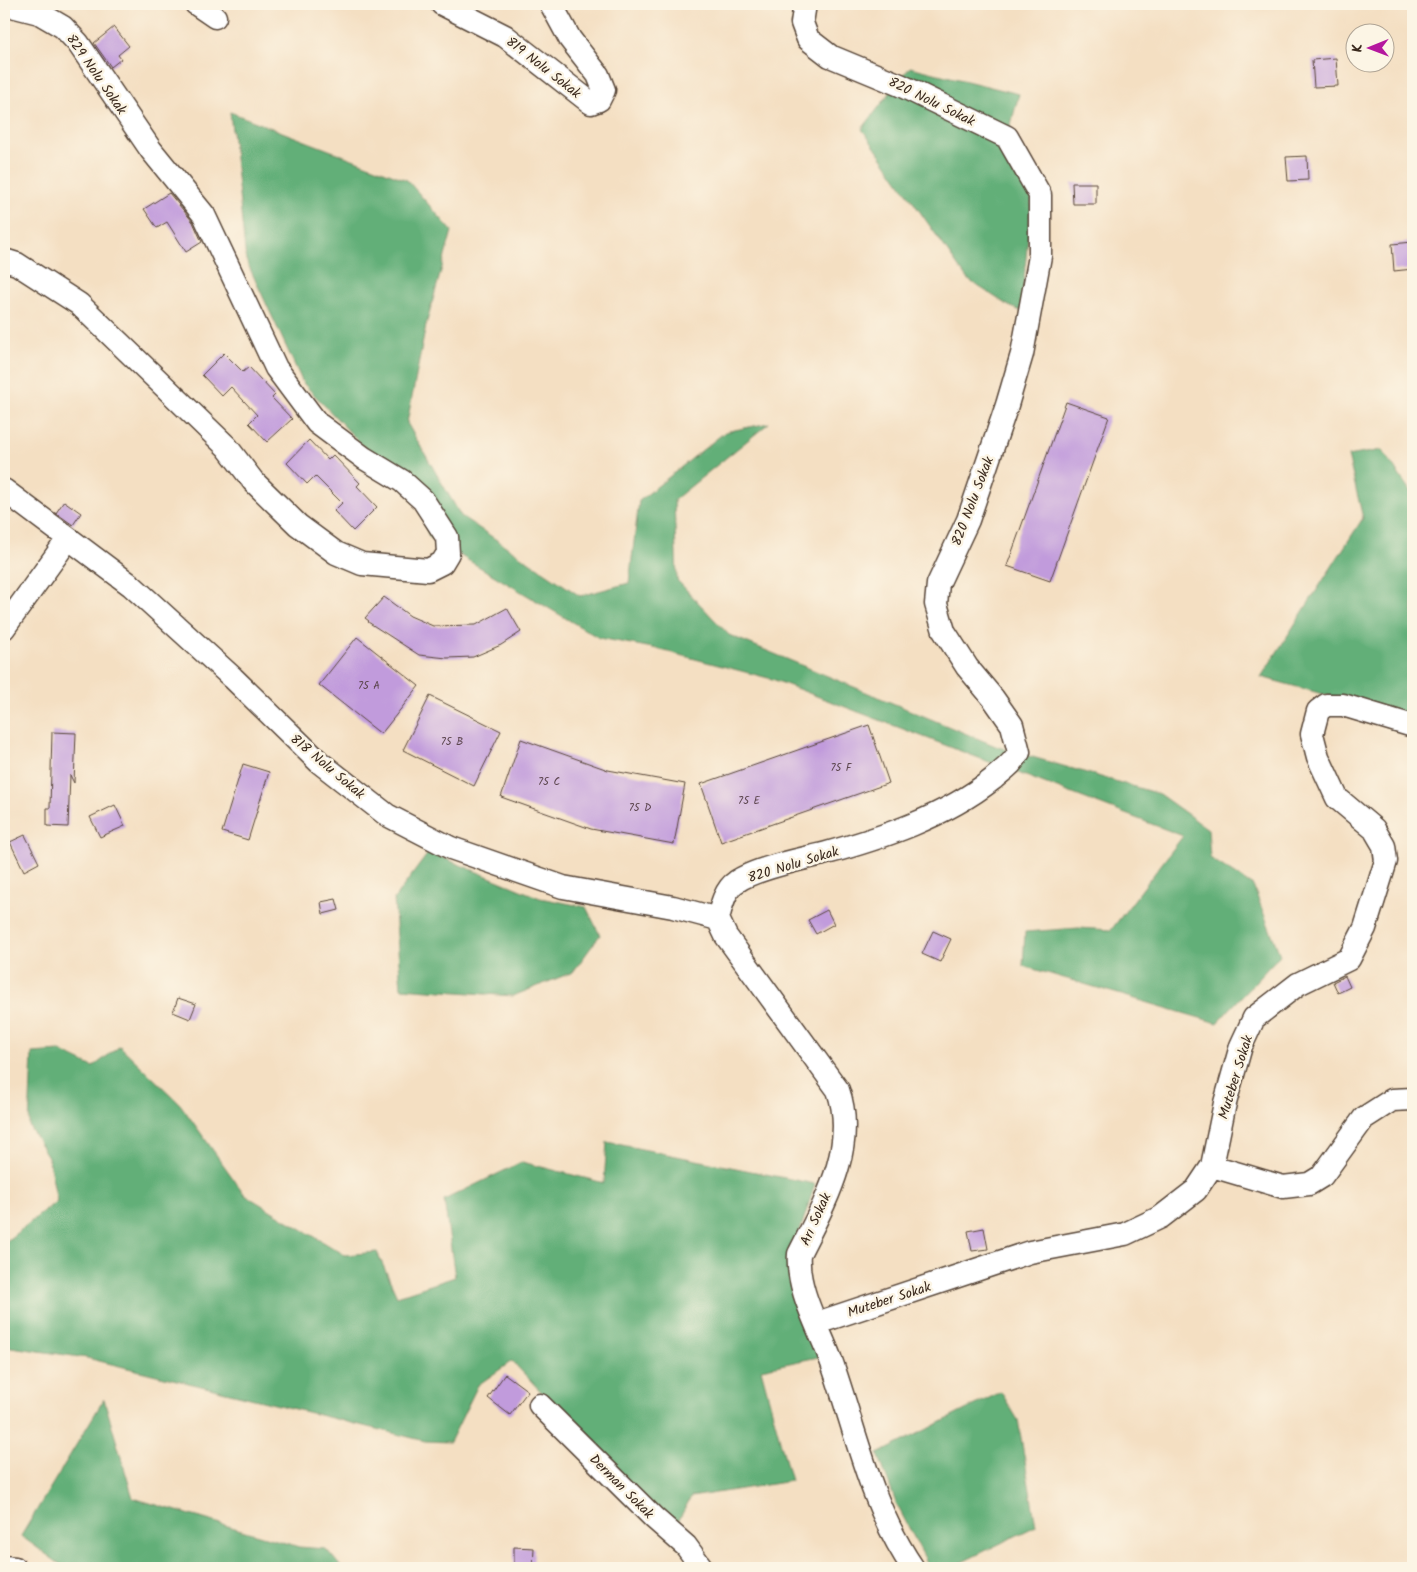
<svg xmlns="http://www.w3.org/2000/svg" width="1417" height="1572" viewBox="0 0 1417 1572" font-family="Kalam,sans-serif">
  <style>
    .forest { fill: #62af78; stroke: #4e6c4b }
    .building { fill: #c19bdc }
    .lines { fill: none; stroke-linecap: round; stroke-linejoin: round }
    .minor-casing { stroke: #574537; stroke-width: 25 }
    .minor { stroke: #fff; stroke-width: 22 }
    .labels { text-anchor: middle; stroke-width: 5; stroke-linejoin: round; paint-order: stroke }
    .number-label { font-size: 11px; fill: #5c464e }
    .street-label { font-size: 14px; fill: #3b2a1e; stroke: #fcf5e5 }
  </style>
  <rect width="100%" height="100%" fill="#fcf5e5"/>
  <filter id="ink" filterUnits="userSpaceOnUse"><feTurbulence type="fractalNoise" baseFrequency=".02" numOctaves="2"/><feDisplacementMap in="SourceGraphic" scale="10" xChannelSelector="R" yChannelSelector="G"/><feConvolveMatrix kernelMatrix="1 2 1 2 8 2 1 2 1" color-interpolation-filters="sRGB"/></filter>
  <filter id="wash" filterUnits="userSpaceOnUse"><feTurbulence type="fractalNoise" baseFrequency=".0096" numOctaves="4" result="noise"/><feDisplacementMap in="SourceGraphic" scale="20" xChannelSelector="R" yChannelSelector="G"/><feGaussianBlur stdDeviation="1.12" result="paint"/><feColorMatrix in="noise" values="0 0 0 0 0 0 0 0 0 0 0 0 0 0 0 0 0 1.4 0 .05"/><feComposite in="paint" operator="in"/></filter>
  <g filter="url(#wash)">
    <rect width="100%" height="100%" fill="#f4dfc2"/>
    <path class="forest" d="M910 67 1019 94 1005 147 1032 195 1021 311 1009 306 967 279 862 129Z
      M230 112 407 180 452 231 426 325 407 423 461 516 580 596 629 583 639 501 725 432 769 423 674 500 677 580 729 635 998 747 1159 794 1208 829 1210 858 1253 886 1280 955 1217 1023 1023 966 1025 932 1079 928 1111 930 1183 836 772 679 653 648 599 638 429 537 417 503 303 383 246 260Z
      M1382 450 1413 495V719L1261 677 1363 518 1348 456Z
      M429 852 540 898 586 907 600 935 573 972 513 996 401 988 394 899Z
      M120 1046 180 1104 245 1195 345 1255 377 1252 397 1296 455 1277 444 1200 522 1162 604 1183 607 1142 815 1184 792 1256 823 1356 761 1369 791 1481 691 1497 675 1527 620 1475 512 1361 478 1385 450 1442 425 1441 87 1358 4 1346V1243L57 1201 48 1157 29 1126 32 1053 60 1051 93 1067Z
      M1001 1392 1018 1420 1036 1526 950 1568H930L896 1503 878 1454Z
      M104 1399 133 1498 299 1547 326 1549 342 1568H71L61 1565 21 1536Z"/>
    <g id="blocks">
      <path class="building" d="M114 27 129 46 118 55 121 59 111 67 94 43Z
        M1336 58 1338 86 1314 87 1312 60Z
        M1307 156 1308 180 1288 181 1286 157Z
        M1072 183H1096V204H1073Z
        M169 193 193 222 202 242 186 252 167 222 157 228 144 209Z
        M1413 242V269L1394 271 1392 244Z
        M224 353 243 372 249 367 275 395 272 398 292 419 267 442 249 423 257 415 231 387 222 396 202 375Z
        M1066 402 1109 417 1050 581 1007 566Z
        M309 440 328 460 333 455 360 483 357 486 377 507 353 531 334 511 342 503 315 476 307 484 287 463Z
        M64 501 81 513 73 525 56 513Z
        M384 597 410 616 433 626 476 625 507 608 521 632 501 645 473 657 447 658 419 655 368 622 369 621 365 618Z
        M357 637 419 686 381 734 319 685Z
        M430 696 501 731 474 786 403 750Z
        M869 725 889 783 721 842 701 784Z
        M52 732 76 733 74 783 70 775 68 827 47 826V808H50Z
        M521 739 608 770 685 784 674 844 591 829 501 797Z
        M243 764 269 772 248 840 222 832Z
        M115 805 125 826 100 837 90 817Z
        M25 835 39 863 24 871 10 842Z
        M336 899 339 910 323 914 321 902Z
        M827 910 834 924 816 934 808 920Z
        M933 931 951 939 940 962 922 954Z
        M1345 976 1350 987 1338 993 1333 982Z
        M178 998 196 1004 190 1019 173 1012Z
        M984 1228 988 1249 972 1251 968 1231Z
        M505 1374 528 1391 510 1415 488 1398Z
        M514 1547 534 1548 533 1568H514Z"/>
    </g>
  </g>
  <g filter="url(#ink)">
    <use href="#blocks" fill-opacity="0" stroke="#574537" stroke-width="1"/>
    <g class="lines">
      <g class="minor-casing">
        <path id="minor" d="M4 4 39 13 63 27 78 43 151 150 204 215 276 368 317 423 364 458 402 481 423 500 447 537 448 553 442 563 428 570 362 564 336 553 298 525 253 481 227 447 79 304 17 264 4 260
          M196 4 215 17
          M442 4 505 36 591 103 599 100 604 90 598 75 570 39 551 4
          M4 490 132 586 233 678 319 762 387 815 451 848 563 887 673 907 718 919
          M4 628 68 539
          M718 919C721 906 725 889 736 882 754 869 801 859 823 854 882 838 945 817 993 779 1003 770 1013 764 1019 752L1012 725 993 698 967 667 944 631 936 604 938 584 968 520 1007 405 1022 354 1040 256V195L1007 137 900 85 830 56 808 39 802 23 805 4
          M718 919 726 936 838 1090C858 1147 824 1204 799 1254 796 1290 820 1329 832 1363 856 1432 871 1507 913 1568
          M1212 1166 1283 1187 1309 1184 1322 1176 1364 1118 1392 1100 1413 1099
          M817 1323 1030 1252 1125 1234 1161 1217 1196 1190 1212 1166 1225 1103 1241 1046 1254 1018 1298 984 1349 959 1365 928 1386 861 1384 846 1374 829 1337 798 1318 757 1312 734 1318 711 1326 705H1343L1413 726
          M540 1405 654 1518 686 1546 702 1568
          M4 1567 15 1568"/>
      </g>
      <use href="#minor" class="minor"/>
    </g>
  </g>
  <g class="labels">
    <g class="number-label">
      <text x="369" y="689">75 A</text>
      <text x="452" y="745">75 B</text>
      <text x="841" y="771">75 F</text>
      <text x="549" y="785">75 C</text>
      <text x="749" y="804">75 E</text>
      <text x="640" y="811">75 D</text>
    </g>
    <g class="street-label">
      <text transform="translate(544 67) rotate(38)" y="5">819 Nolu Sokak</text>
      <text transform="translate(97 74) rotate(55)" y="5">829 Nolu Sokak</text>
      <text transform="translate(932 101) rotate(26)" y="5">820 Nolu Sokak</text>
      <text transform="translate(972 501) rotate(-69)" y="5">820 Nolu Sokak</text>
      <text transform="translate(328 766) rotate(40)" y="5">818 Nolu Sokak</text>
      <text transform="translate(793 864) rotate(-17)" y="5">820 Nolu Sokak</text>
      <text transform="translate(1235 1077) rotate(-73)" y="5">Muteber Sokak</text>
      <text transform="translate(815 1219) rotate(-66)" y="5">Arı Sokak</text>
      <text transform="translate(889 1299) rotate(-18)" y="5">Muteber Sokak</text>
      <text transform="translate(622 1486) rotate(45)" y="5">Derman Sokak</text>
    </g>
  </g>
  <rect width="1417" height="1572" fill="none" stroke="#fcf5e5" stroke-width="20"/>
  <g transform="translate(1370 48) rotate(269)"><circle r="24" fill="#fcf5e5" stroke="#afa495"/>
  <path d="M0-4L9 19L0 12L-9 19Z" fill="#b5179e"/>
  <text y="-8" font-size="14" font-weight="bold" text-anchor="middle" fill="#3b2a1e">K</text>
  </g>
</svg>
